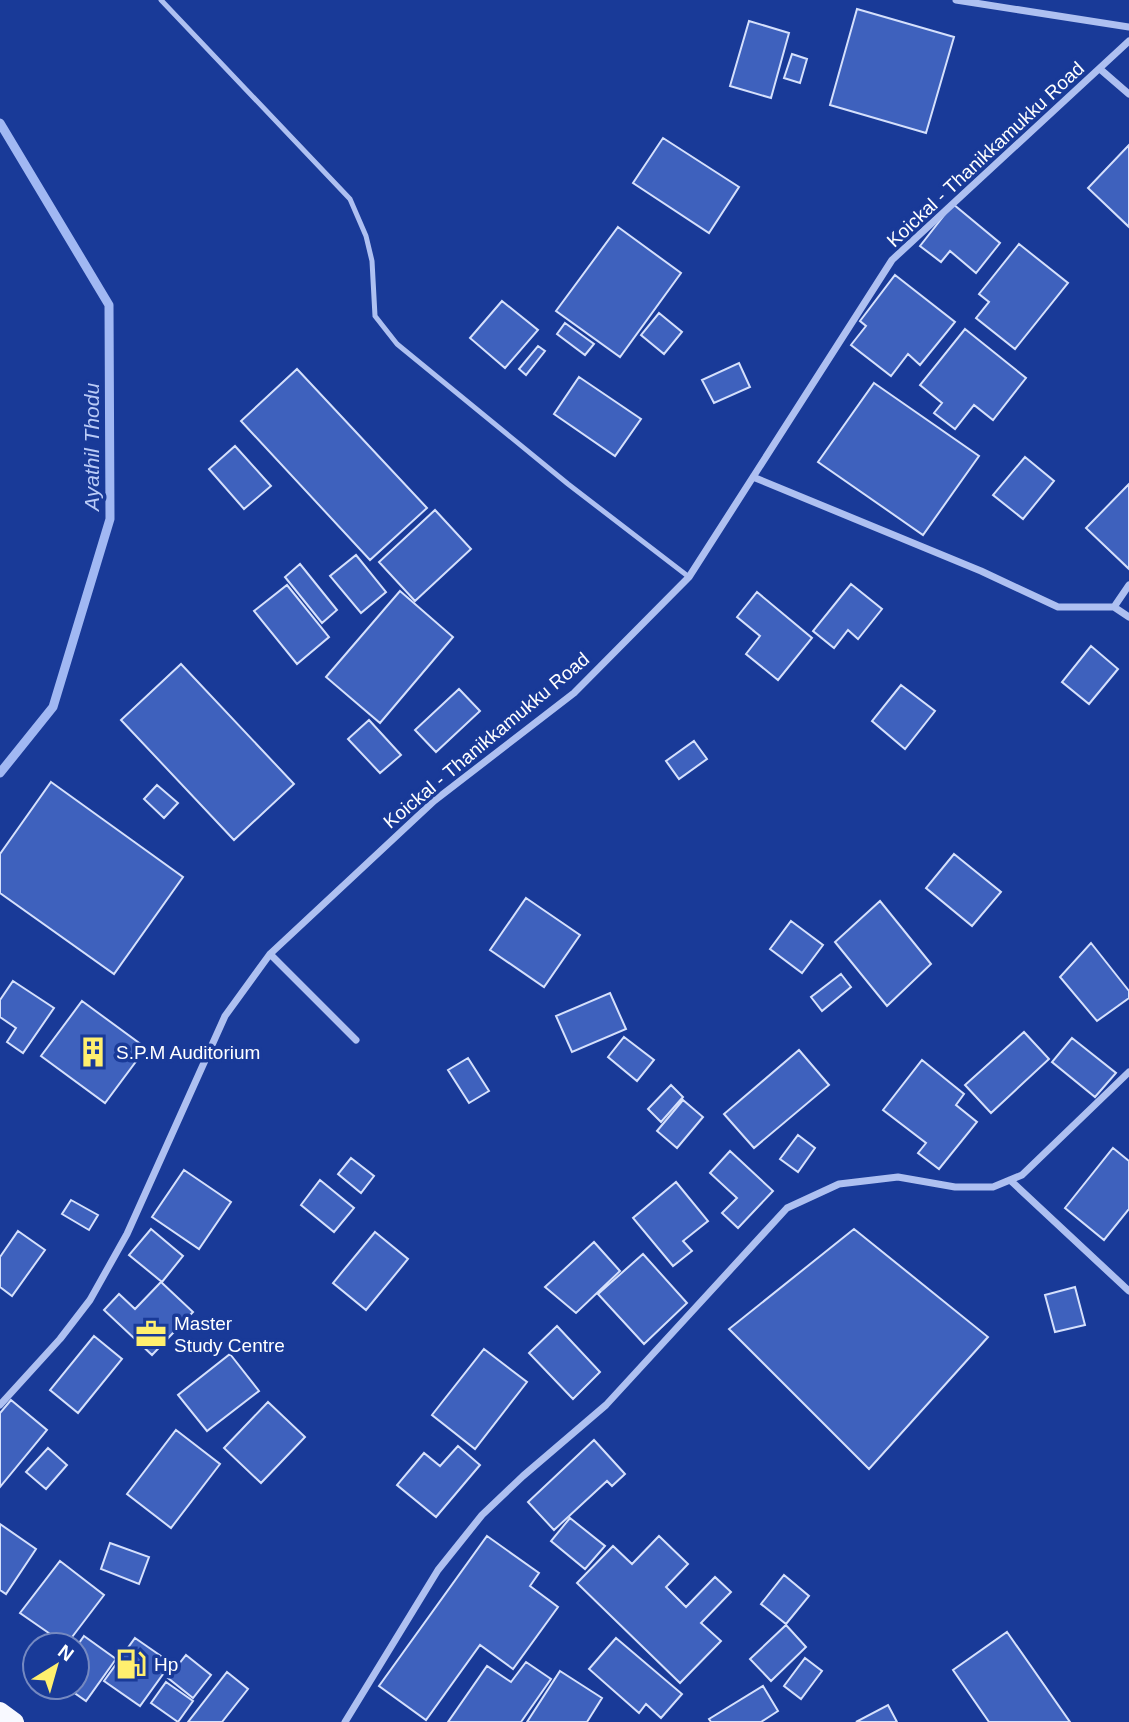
<svg xmlns="http://www.w3.org/2000/svg" width="1129" height="1722" viewBox="0 0 1129 1722" font-family="Arial,sans-serif">
  <style>
    .lines { fill: none; stroke-linecap: round; stroke-linejoin: round }
    .stream { stroke: #a1b8f3; stroke-width: 9 }
    .building { fill: #3e61bd; stroke: #d5e0fc; stroke-width: 2 }
    .lane { stroke: #aec0f1; stroke-width: 5 }
    .street { stroke: #aec0f1; stroke-width: 7 }
    .primary { stroke: #f8f9ff; stroke-width: 18 }
    .labels { text-anchor: middle; stroke-width: 7; stroke-linejoin: round; paint-order: stroke }
    .street-label { font-size: 19px; fill: #fff; stroke: #193a98 }
    .poi-label { font-size: 19px; fill: #fff; stroke: #193a98; text-anchor: start }
    .water-label { font-size: 21px; font-style: italic; fill: #bacbf7; stroke: #193a98 }
  </style>
  <rect width="100%" height="100%" fill="#193a98"/>
  <g class="lines">
    <path class="stream" d="M0 123 109 305 110 519 53 707 0 773"/>
  </g>
  <path class="building" d="M857 9 954 37 926 133 830 105Z
    M749 21 789 33 771 98 730 86Z
    M792 54 807 59 800 83 784 78Z
    M663 138 739 187 709 233 633 183Z
    M1129 145V227L1088 188Z
    M953 204 1000 243 976 273 950 251 941 262 920 246Z
    M618 227 681 273 620 357 556 311Z
    M1019 244 1068 283 1015 349 976 318 989 302 979 294Z
    M895 275 955 322 920 365 908 354 891 376 851 345 866 326 860 321Z
    M502 301 538 330 505 368 470 338Z
    M659 313 682 332 664 354 641 335Z
    M565 323 594 344 585 355 557 334Z
    M965 329 1026 378 993 420 974 405 955 429 934 413 942 403 920 385Z
    M538 346 545 351 526 375 519 369Z
    M739 363 750 387 714 403 702 380Z
    M297 369 427 508 370 560 241 421Z
    M579 377 641 419 615 456 554 414Z
    M874 383 979 456 923 535 818 462Z
    M235 446 271 486 244 509 209 469Z
    M1025 457 1054 481 1023 519 993 495Z
    M1129 484V569L1086 528Z
    M435 510 471 549 415 601 379 562Z
    M356 555 386 592 361 613 330 576Z
    M300 564 337 610 322 623 285 577Z
    M851 584 882 609 858 639 848 630 834 648 813 631Z
    M287 585 329 637 297 664 254 611Z
    M400 591 453 637 380 723 326 677Z
    M757 592 812 638 778 680 746 654 760 636 737 617Z
    M1091 646 1118 669 1089 704 1062 682Z
    M181 664 294 784 234 840 121 720Z
    M901 685 935 711 905 749 872 721Z
    M459 689 480 711 436 752 415 730Z
    M369 720 401 755 380 773 348 739Z
    M694 741 707 759 679 779 666 761Z
    M51 782 183 877 114 974 0 893V854Z
    M157 785 178 803 164 818 144 799Z
    M954 854 1001 892 972 926 926 888Z
    M526 898 580 935 544 987 490 950Z
    M880 901 931 964 887 1006 835 942Z
    M791 921 823 945 802 973 770 949Z
    M1091 943 1129 991V998L1097 1021 1060 977Z
    M841 974 851 987 822 1011 811 997Z
    M13 981 54 1008 23 1053 7 1042 16 1028 0 1017V1000Z
    M610 993 626 1029 572 1052 556 1016Z
    M82 1001 146 1048 105 1103 41 1056Z
    M1024 1032 1049 1059 991 1113 965 1085Z
    M624 1037 654 1060 637 1081 608 1057Z
    M1072 1038 1116 1073 1095 1097 1052 1062Z
    M799 1050 829 1085 754 1148 724 1114Z
    M468 1058 489 1091 469 1103 448 1070Z
    M922 1060 964 1094 956 1105 977 1122 939 1169 918 1153 926 1143 883 1110Z
    M671 1085 683 1097 661 1122 648 1109Z
    M683 1100 703 1117 677 1148 657 1131Z
    M798 1135 815 1148 798 1172 780 1159Z
    M1113 1148 1129 1161V1209L1104 1240 1065 1208Z
    M730 1151 773 1191 738 1228 722 1213 737 1198 710 1173Z
    M351 1158 374 1176 361 1193 338 1174Z
    M184 1170 231 1202 199 1249 152 1217Z
    M320 1180 354 1208 334 1232 301 1205Z
    M676 1182 708 1221 683 1241 692 1251 673 1266 633 1218Z
    M71 1200 98 1215 89 1230 62 1214Z
    M151 1229 183 1256 162 1282 129 1255Z
    M854 1229 988 1337 869 1469 729 1329Z
    M18 1231 45 1250 12 1296 0 1287V1257Z
    M375 1232 408 1259 366 1310 333 1283Z
    M594 1242 620 1271 576 1313 545 1287Z
    M643 1254 687 1303 644 1344 598 1294Z
    M161 1282 193 1312 152 1355 104 1310 119 1294 135 1309Z
    M1075 1287 1085 1325 1055 1332 1045 1295Z
    M557 1326 600 1372 573 1399 529 1353Z
    M94 1336 122 1359 78 1413 50 1390Z
    M484 1349 527 1382 475 1449 432 1415Z
    M230 1354 259 1391 207 1431 178 1395Z
    M11 1400 47 1430 0 1487V1413Z
    M268 1402 305 1437 261 1483 224 1448Z
    M176 1430 220 1464 171 1528 127 1494Z
    M594 1440 625 1474 612 1486 607 1481 554 1530 528 1502Z
    M458 1446 480 1465 436 1517 397 1485 424 1453 440 1466Z
    M48 1448 67 1465 46 1489 26 1472Z
    M570 1518 605 1546 585 1569 551 1541Z
    M0 1524 36 1549 6 1594 0 1590Z
    M487 1536 539 1573 530 1586 558 1607 513 1669 480 1645 426 1720 379 1686Z
    M659 1536 688 1564 666 1587 686 1607 715 1577 731 1592 701 1623 721 1641 680 1683 577 1583 613 1546 632 1564Z
    M110 1543 149 1557 139 1584 101 1569Z
    M60 1561 104 1595 66 1645 20 1613Z
    M784 1575 809 1596 786 1624 761 1604Z
    M786 1625 806 1647 771 1681 750 1659Z
    M1007 1632 1070 1722H989L953 1670Z
    M84 1636 116 1659 86 1701 66 1687H77V1646Z
    M135 1638 171 1663 140 1706 104 1681Z
    M616 1638 682 1694 661 1718 646 1704 639 1713 589 1669Z
    M186 1655 211 1675 193 1698 168 1678Z
    M805 1658 822 1671 801 1699 784 1686Z
    M526 1662 551 1679 521 1722H448L487 1666 511 1682Z
    M560 1671 602 1698 587 1722H527Z
    M227 1672 248 1689 222 1722H188Z
    M166 1682 193 1701 178 1722 151 1703Z
    M763 1686 778 1711 761 1722H711L709 1719Z
    M888 1705 897 1722H856Z"/>
  <g class="lines">
    <path class="lane" d="M161 0 350 199 366 236 372 261 375 316 397 344 568 484 689 577"/>
    <path class="street" d="M956 0 1129 27
      M1100 69 1129 94
      M753 477 981 571 1058 607H1114L1129 617
      M1114 607 1129 585
      M270 954 356 1040
      M1010 1180 1129 1291
      M0 1405 60 1339 90 1300 127 1234 225 1016 270 954 434 801 574 693 689 577 892 260 1129 41
      M345 1722 438 1570 482 1515 523 1476 606 1405 787 1208 839 1184 898 1177 955 1187H993L1022 1175 1129 1072"/>
    <path class="primary" d="M0 1711 15 1722"/>
  </g>
  <defs>
    <g id="building-bare" transform="scale(2.415)"><path d="M-4-6H4V6H1V3H-1V6H-4ZM-2.5-4.3h1.7v1.8h-1.7ZM.8-4.3h1.7v1.8H.8ZM-2.5-1h1.7V.8h-1.7ZM.8-1h1.7V.8H.8Z" fill="#ffef6e" stroke="#193a98" stroke-width="2.5" paint-order="stroke"/></g>
    <g id="office-bare" transform="scale(2.415)"><path d="M-6-3h4V-5.5h4V-3h4V5H-6ZM-1-4.5V-3h2v-1.5ZM-6 0V1H6V0Z" fill="#ffef6e" stroke="#193a98" stroke-width="2.5" paint-order="stroke"/></g>
    <g id="fuel-bare" transform="scale(2.415)"><path d="M-5.5-6h7V0h2V4h1.3V-2.5L3-4.5l.8-.8L6-3V5H2.5V1h-1V6h-7ZM-4.2-4.7v3.2H.2V-4.7Z" fill="#ffef6e" stroke="#193a98" stroke-width="2.5" paint-order="stroke"/></g>
  </defs>
  <g fill-rule="evenodd">
    <use href="#building-bare" x="93" y="1052"/>
    <use href="#office-bare" x="151" y="1334"/>
    <use href="#fuel-bare" x="131" y="1664"/>
  </g>
  <g class="labels">
    <g class="street-label">
      <text transform="translate(985 154) rotate(-43)" y="7">Koickal - Thanikkamukku Road</text>
      <text transform="translate(486 740) rotate(-40)" y="7">Koickal - Thanikkamukku Road</text>
    </g>
    <g class="poi-label">
      <text x="116" y="1059">S.P.M Auditorium</text>
      <text x="174" y="1330">Master<tspan x="174" dy="22">Study Centre</tspan></text>
      <text x="154" y="1671">Hp</text>
    </g>
    <g class="water-label">
      <text transform="translate(92 447) rotate(-90)" y="7">Ayathil Thodu</text>
    </g>
  </g>
  <g transform="translate(56 1666) rotate(37)"><circle r="33" fill="#193a98" stroke="#7589c1" stroke-width="2"/>
  <path d="M0-5L12 26L0 18L-12 26Z" fill="#ffef6e"/>
  <text y="-10" font-size="19" font-weight="bold" text-anchor="middle" fill="#ffffff">N</text>
  </g>
</svg>
